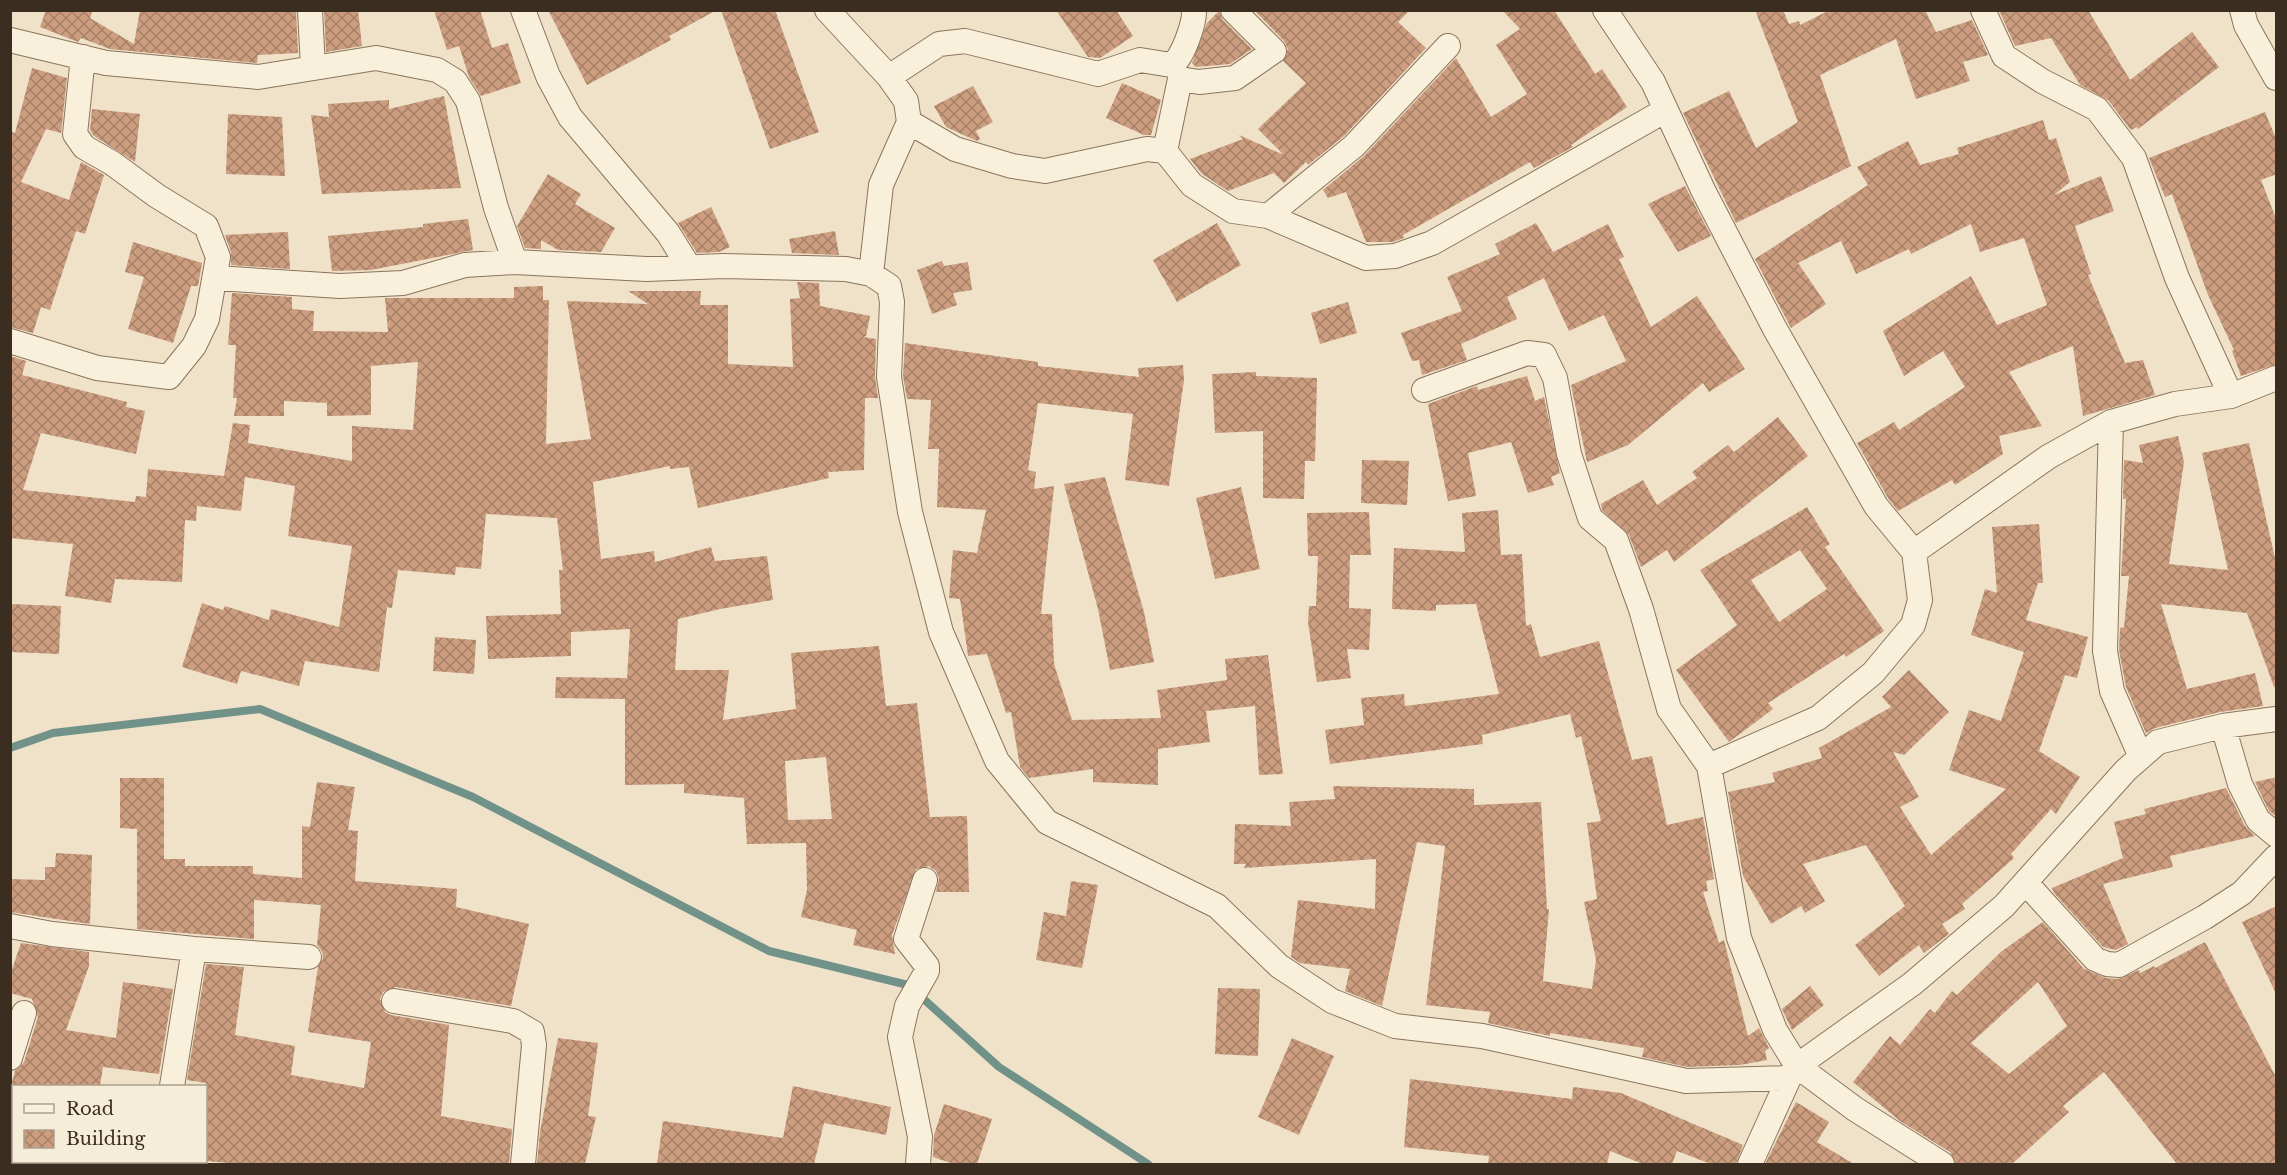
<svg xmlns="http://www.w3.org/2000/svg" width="2287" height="1175" viewBox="0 0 2287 1175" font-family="'Libre Baskerville',serif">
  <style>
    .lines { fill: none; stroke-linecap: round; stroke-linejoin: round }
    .stream { stroke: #709288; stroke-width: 8 }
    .building { fill: url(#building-cross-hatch); fill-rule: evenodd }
    .minor-casing { stroke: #8b745d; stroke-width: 26 }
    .minor { stroke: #f9f0dc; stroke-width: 24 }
  </style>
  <defs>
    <pattern id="building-cross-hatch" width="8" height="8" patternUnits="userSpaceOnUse" patternTransform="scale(1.5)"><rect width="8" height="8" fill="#cc9d7f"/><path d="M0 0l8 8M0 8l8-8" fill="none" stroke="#a78068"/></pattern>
  </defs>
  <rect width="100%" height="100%" fill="#efe2c9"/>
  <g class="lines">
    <path class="stream" d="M10 748 53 733 260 709 473 797 769 951 908 985 999 1067 1148 1164"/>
  </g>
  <path class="building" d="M46 10H93L90 18 134 44 140 10H296L298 53 258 55 257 63 110 49 81 38 78 42 40 27Z
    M324 10H358L362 46 326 52Z
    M434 10H480L492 48 508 43 521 83 481 96 469 77 459 46 447 50Z
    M548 10H717L669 36 671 40 587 85Z
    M721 10H775L819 132 770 149Z
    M1056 10H1116L1133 36 1100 58 1088 57Z
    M1254 10H1410L1398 22 1426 48 1344 136 1308 165 1306 162 1284 183 1274 173 1228 191 1202 174 1190 159 1243 139 1239 135 1284 155 1258 129 1306 83 1283 61 1288 49 1284 41Z
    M1502 10H1554L1595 74 1602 69 1627 107 1571 145 1573 147 1534 168 1530 162 1403 235 1404 238 1392 242H1366L1346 192 1328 198 1323 190 1364 156 1456 58 1491 117 1527 94 1496 45 1520 29Z
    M1755 10H1783L1789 24 1799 21 1800 25 1830 10H1925L1936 32 1972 20 1988 55 1963 62 1970 81 1916 99 1896 39 1820 75 1851 166 1736 223 1683 113 1729 91 1756 148 1798 122Z
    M1999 10H2088L2130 80 2192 32 2219 67 2138 129 2137 127 2131 130 2108 100 2080 85 2051 38 2015 46Z
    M1219 11 1223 20 1252 49 1230 64 1196 67 1192 63 1207 23Z
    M32 68 67 78 61 133 46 129 21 182 69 200 81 162 104 175 85 234 76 231 50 310 41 307 33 333 10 327V131L15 133Z
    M1122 83 1161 100 1151 135H1144L1106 118Z
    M973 86 993 122 976 131 980 139 977 141 946 127 934 106Z
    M444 96 461 188 322 194 311 115 329 117 328 104 389 100V109Z
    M92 109 140 114 135 162 94 136 90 130Z
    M2265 112 2277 141V174L2261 180 2277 221V364L2241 376 2232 351 2234 350 2208 295 2172 194 2165 197 2149 158Z
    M228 114 282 117 285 176 226 174Z
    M2043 120 2049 140 2056 138 2070 182 2054 195 2101 176 2114 211 2075 226 2091 274 2088 275 2125 363 2143 360 2155 395 2083 416 2073 346 2009 372 2042 426 1999 436 2003 454 1955 485 1952 480 1898 511 1888 498 1857 443 1894 422 1899 430 1965 387 1943 351 1904 376 1883 331 1971 276 1997 325 2047 305 2024 238 1980 252 1971 224 1911 254 1909 249 1856 274 1841 241 1798 263 1826 304 1791 328 1755 259 1868 185 1857 167 1908 141 1920 165 1959 154 1957 148Z
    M548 174 581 194 575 204 615 228 601 252 558 250 541 240V249L525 248 517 226Z
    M1685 186 1711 236 1678 252 1648 204Z
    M711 207 730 247 719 252 697 253 678 223Z
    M468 219 473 250 371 270 332 271 328 236 423 227V224Z
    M1217 223 1241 265 1177 302 1153 260Z
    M1536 223 1553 252 1608 224 1624 257 1619 259 1651 327 1697 296 1745 369 1709 392 1703 383 1628 445 1587 462 1571 385 1626 361 1604 315 1569 331 1544 278 1507 297 1517 319 1461 344 1467 360 1422 375 1419 360 1412 361 1401 333 1462 311 1447 277 1500 254 1495 244Z
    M835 231 839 255 792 253 789 239Z
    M288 232 290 269 231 265V252L225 235Z
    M133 242 202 263 198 286H191L173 343 128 329 144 277 125 272Z
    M942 261 944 266 968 262 972 290 953 293 957 305 932 314 917 270Z
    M797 282 819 283 820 306 870 316 866 336 863 337 876 339 875 376 878 398H865L864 470 828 472 829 478 698 508 689 467 670 469V466L593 482 601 559 654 551 655 562 711 547 715 561 767 556 773 600 720 609 678 619 675 670H729L723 720 796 709 791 653 879 646 886 706 917 703 930 817 967 816 969 892H936L939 878 936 871 929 866 916 869 892 935 895 954 853 945 857 930 801 917 807 890 806 843 747 844 744 798 684 793V784L625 785V699L555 698 556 677 627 678 630 629 571 632V656L488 659 486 616 561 614 559 570H563L557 518 486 514 481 569 456 567 455 575 398 570 392 608 387 607 379 672 305 661 299 686 241 671 237 684 182 667 202 603 223 610 225 606 269 620 271 609 339 627 352 546 288 536 295 486 245 477 241 511 197 506 196 521 185 520 182 582 115 579 111 603 65 596 73 544 10 538V356L26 361 22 375 127 402 126 407 145 411 136 454 41 433 23 490 135 502 136 496 146 497 148 469 224 476 233 423 250 425 248 443 352 461V426L413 430 418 362 371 366V415L327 416V403L284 401V416H234L237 398H233L236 345H228L232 293 292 297V309L314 311 313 331 388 332 385 298H514V287L543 286V300H549L546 444 591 439 567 301 648 304 628 291H701L700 305H728V364L793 367 790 299 800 298ZM826 757 832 819 788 820 785 761Z
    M1348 302 1357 333 1320 344 1311 313Z
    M905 343 1038 362V366L1139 377 1138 368 1183 365 1184 380 1169 486 1125 480 1133 414 1038 403 1028 470 1036 472 1034 489 1054 486 1041 614H1052L1054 664 1072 720 1161 718 1157 690 1227 680 1225 659 1268 655 1283 774 1259 775 1255 706 1206 711 1210 742 1158 749V785L1093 782V769L1029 778 1020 767 1011 712 1006 713 987 654 968 656 960 599 949 598 953 550 977 553 986 510 937 507 939 449H928L931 400 907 399 903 376Z
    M1256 372V376L1317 378 1315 461H1305L1304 499 1263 498V431L1215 433 1212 374Z
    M1527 376 1535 401 1544 397 1560 473 1551 477 1554 485 1528 493 1511 442 1468 453 1476 496 1448 501 1428 404 1477 386 1478 390Z
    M1778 417 1808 456 1674 562 1667 550 1641 567 1629 535 1602 510 1601 504 1643 480 1657 505 1697 478 1692 472 1728 445 1734 452Z
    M2178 436 2184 462 2169 564 2228 570 2202 453 2249 443 2277 567V686L2274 687 2247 613 2161 604 2187 689 2255 673 2263 706 2220 712 2155 728 2146 733 2126 687 2119 650 2120 628 2124 627 2129 576H2121L2126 499H2123L2124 460 2143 463 2139 445Z
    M1362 460 1409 461 1407 505 1361 503Z
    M1105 477 1144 612 1154 662 1110 670 1098 609 1064 484Z
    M1241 487 1260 569 1215 579 1196 498Z
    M1807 507 1830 544 1825 547 1884 631 1846 657 1844 654 1768 703 1773 709 1729 742 1676 670 1737 625 1700 570ZM1800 550 1827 589 1779 622 1751 580Z
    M1498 510 1501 555 1522 554 1526 626 1531 624 1540 657 1599 641 1632 760 1652 756 1667 825 1703 817 1714 879 1706 881 1708 891 1703 892 1719 943 1724 940 1748 1036 1759 1028 1769 1048 1765 1051 1767 1060 1740 1065 1687 1067 1642 1057 1644 1048 1550 1033V1036L1488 1023 1490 1012 1426 1005 1445 846 1417 842 1382 1006 1345 991 1350 969 1300 963 1291 957 1298 900 1375 909 1376 859 1244 868 1246 864H1234L1235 824 1291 826 1289 802 1335 799 1333 786 1474 789V805L1541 802 1547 909H1549L1543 981 1592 989 1596 960 1584 902 1597 899 1587 823 1601 821 1581 736 1576 738 1570 714 1482 735 1483 744 1330 764 1325 730 1364 725 1361 698 1404 694 1405 706 1499 694 1476 604 1436 605V611L1392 609 1394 548 1465 552 1462 513Z
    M1369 512 1371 555H1350L1349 608 1371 609 1369 650 1347 649 1351 678 1317 682 1308 622 1309 606H1316L1318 556H1308L1307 513Z
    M2039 524 2043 583H2038L2026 620 2088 637 2077 678 2065 675 2039 751 2080 777 2056 814 2051 809 2011 854 2014 858 1962 904 1965 909 1942 924 1949 934 1924 953 1919 945 1879 976 1855 945 1905 906 1866 845 1803 864 1825 901 1805 913 1801 906 1771 924 1743 876 1728 792 1775 782 1772 773 1822 758 1819 748 1891 707 1882 697 1909 670 1949 712 1904 755 1893 752 1919 797 1900 807 1931 855 2006 789 1949 770 1969 710 2001 721 2024 652 1971 635 1985 589 1997 593 1992 527Z
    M10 604 61 606 59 654 10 652Z
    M435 637 476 640 474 674 433 671Z
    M2277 777V817L2269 811 2255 782Z
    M120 778H164V859H185V866H253V874L302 878V826L310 827 317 782 355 787 348 830 358 831 355 881 457 889 456 907 529 924 511 1006 396 987 383 992 380 999 385 1012 391 1015 449 1025 441 1116 512 1129 509 1164H239L206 1161V1083L187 1080 206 964 244 967 235 1035 295 1046 291 1075 364 1088 371 1042 308 1032 318 967 323 959 322 951 317 945 321 905 254 900V939L137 929V829L120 828Z
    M2226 788 2245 826 2255 836 2170 856 2173 867 2103 884 2128 944 2116 950 2103 947 2054 893 2052 888 2123 858 2114 822 2146 814 2144 809Z
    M56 853 92 855 90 924 10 912V879L45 880V867H55Z
    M1071 881 1098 885 1082 968 1036 960 1044 912 1066 916Z
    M2277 906V996L2242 922Z
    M2043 922 2084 969 2106 978 2118 979 2139 970 2140 973 2154 966 2155 968 2205 942 2277 1079V1164H2177L2104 1072 2063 1106 2069 1112 2012 1164H1956L1950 1152 1900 1121 1853 1082 1890 1036 1900 1045 1930 1009 1935 1013 1952 991 1957 995 2002 951ZM2038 982 2067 1026 2009 1074 1971 1043Z
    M21 943 89 952V966L66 1030 116 1038 123 982 173 989 159 1074 103 1067 100 1086H11L15 1071 24 1062 38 1017 32 999 10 993V975Z
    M1810 986 1824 1005 1792 1030 1782 1009Z
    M1218 988 1260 989 1258 1056 1215 1054Z
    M558 1038 598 1043 588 1116 596 1117 585 1164H537L540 1132Z
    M1292 1038 1334 1056 1299 1135 1258 1117Z
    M1410 1079 1572 1099 1573 1087 1621 1093 1743 1145 1736 1164H1711L1677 1151 1672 1164H1643L1610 1151 1607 1164H1488L1489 1156 1404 1147Z
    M793 1086 891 1107 886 1135 824 1123 814 1164H657L663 1121 783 1138Z
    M1796 1102 1829 1122 1817 1142 1854 1164H1765Z
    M944 1104 992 1119 977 1164H954L933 1157 934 1135Z"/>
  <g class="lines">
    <g class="minor-casing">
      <path id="minor" d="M310 10 313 68
        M523 10 548 76 570 117 668 233 689 267
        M827 10 889 77 906 101 909 122 881 185 871 274
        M1605 10 1653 82 1703 190 1775 329 1876 506 1914 552
        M1983 10 2004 56 2042 81 2097 109 2134 158 2177 278 2231 396
        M2242 10 2246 25 2276 78
        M10 40 106 63 258 77 376 58 437 70 455 81 468 101 496 208 515 262
        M889 77 939 44 965 41 1098 74 1140 60 1171 65C1182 61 1195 22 1194 10
        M909 122 955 149 1012 166 1045 171 1147 149 1165 151 1192 185 1233 211 1268 216 1366 258 1395 256 1432 243 1666 110
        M1165 151 1180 79 1199 82 1235 78 1274 51 1233 10
        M1268 216 1354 146 1448 46
        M216 278 340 286 403 283 465 265 515 262 646 269 724 266 846 269 871 274 889 286 892 302 889 377 910 512 941 632 997 761 1047 822 1217 906 1279 966 1332 1001 1395 1026 1482 1036 1686 1081 1789 1078
        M10 341 97 368 169 377 194 346 207 319 218 257 206 226 157 196 112 163 84 147 75 134 83 57
        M1424 390 1527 353 1544 355 1555 378 1569 454 1590 518 1616 540 1641 609 1669 709 1709 766 1739 938 1775 1030 1797 1066 1855 1109 1942 1164
        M2111 422 2105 651 2112 691 2141 757
        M2223 726 2240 784 2258 820 2276 835
        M1709 766 1818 718 1873 673 1913 625 1920 600 1914 552 2048 457 2111 422 2175 404 2231 396 2276 378
        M2026 883 2095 959 2107 964 2119 965 2205 917 2242 893 2276 857
        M10 926 52 934 194 949 309 957
        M394 1001 513 1021 532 1032 534 1045 523 1164
        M10 1058 24 1013
        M172 1086 194 949
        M159 1164V1162
        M918 1164 920 1137 900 1037 907 1006 927 971V966L906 939 925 880
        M1750 1164 1789 1078 1797 1066 1912 984 2004 906 2126 770 2158 742 2223 726 2276 719"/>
    </g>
    <use href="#minor" class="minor"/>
  </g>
  <rect width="2287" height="1175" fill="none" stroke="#3c2d21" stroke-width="24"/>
  <rect x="12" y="1085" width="195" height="78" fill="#f6edd9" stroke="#aca08f" stroke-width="1.5"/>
  <rect x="24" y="1104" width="30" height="9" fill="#f9f0dc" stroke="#aca08f" stroke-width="1.5"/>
  <text x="66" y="1115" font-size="18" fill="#3c2d21">Road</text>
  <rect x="24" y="1130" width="30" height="18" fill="url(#building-cross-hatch)" stroke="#aca08f" stroke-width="1.5"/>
  <text x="66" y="1145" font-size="18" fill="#3c2d21">Building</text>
</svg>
